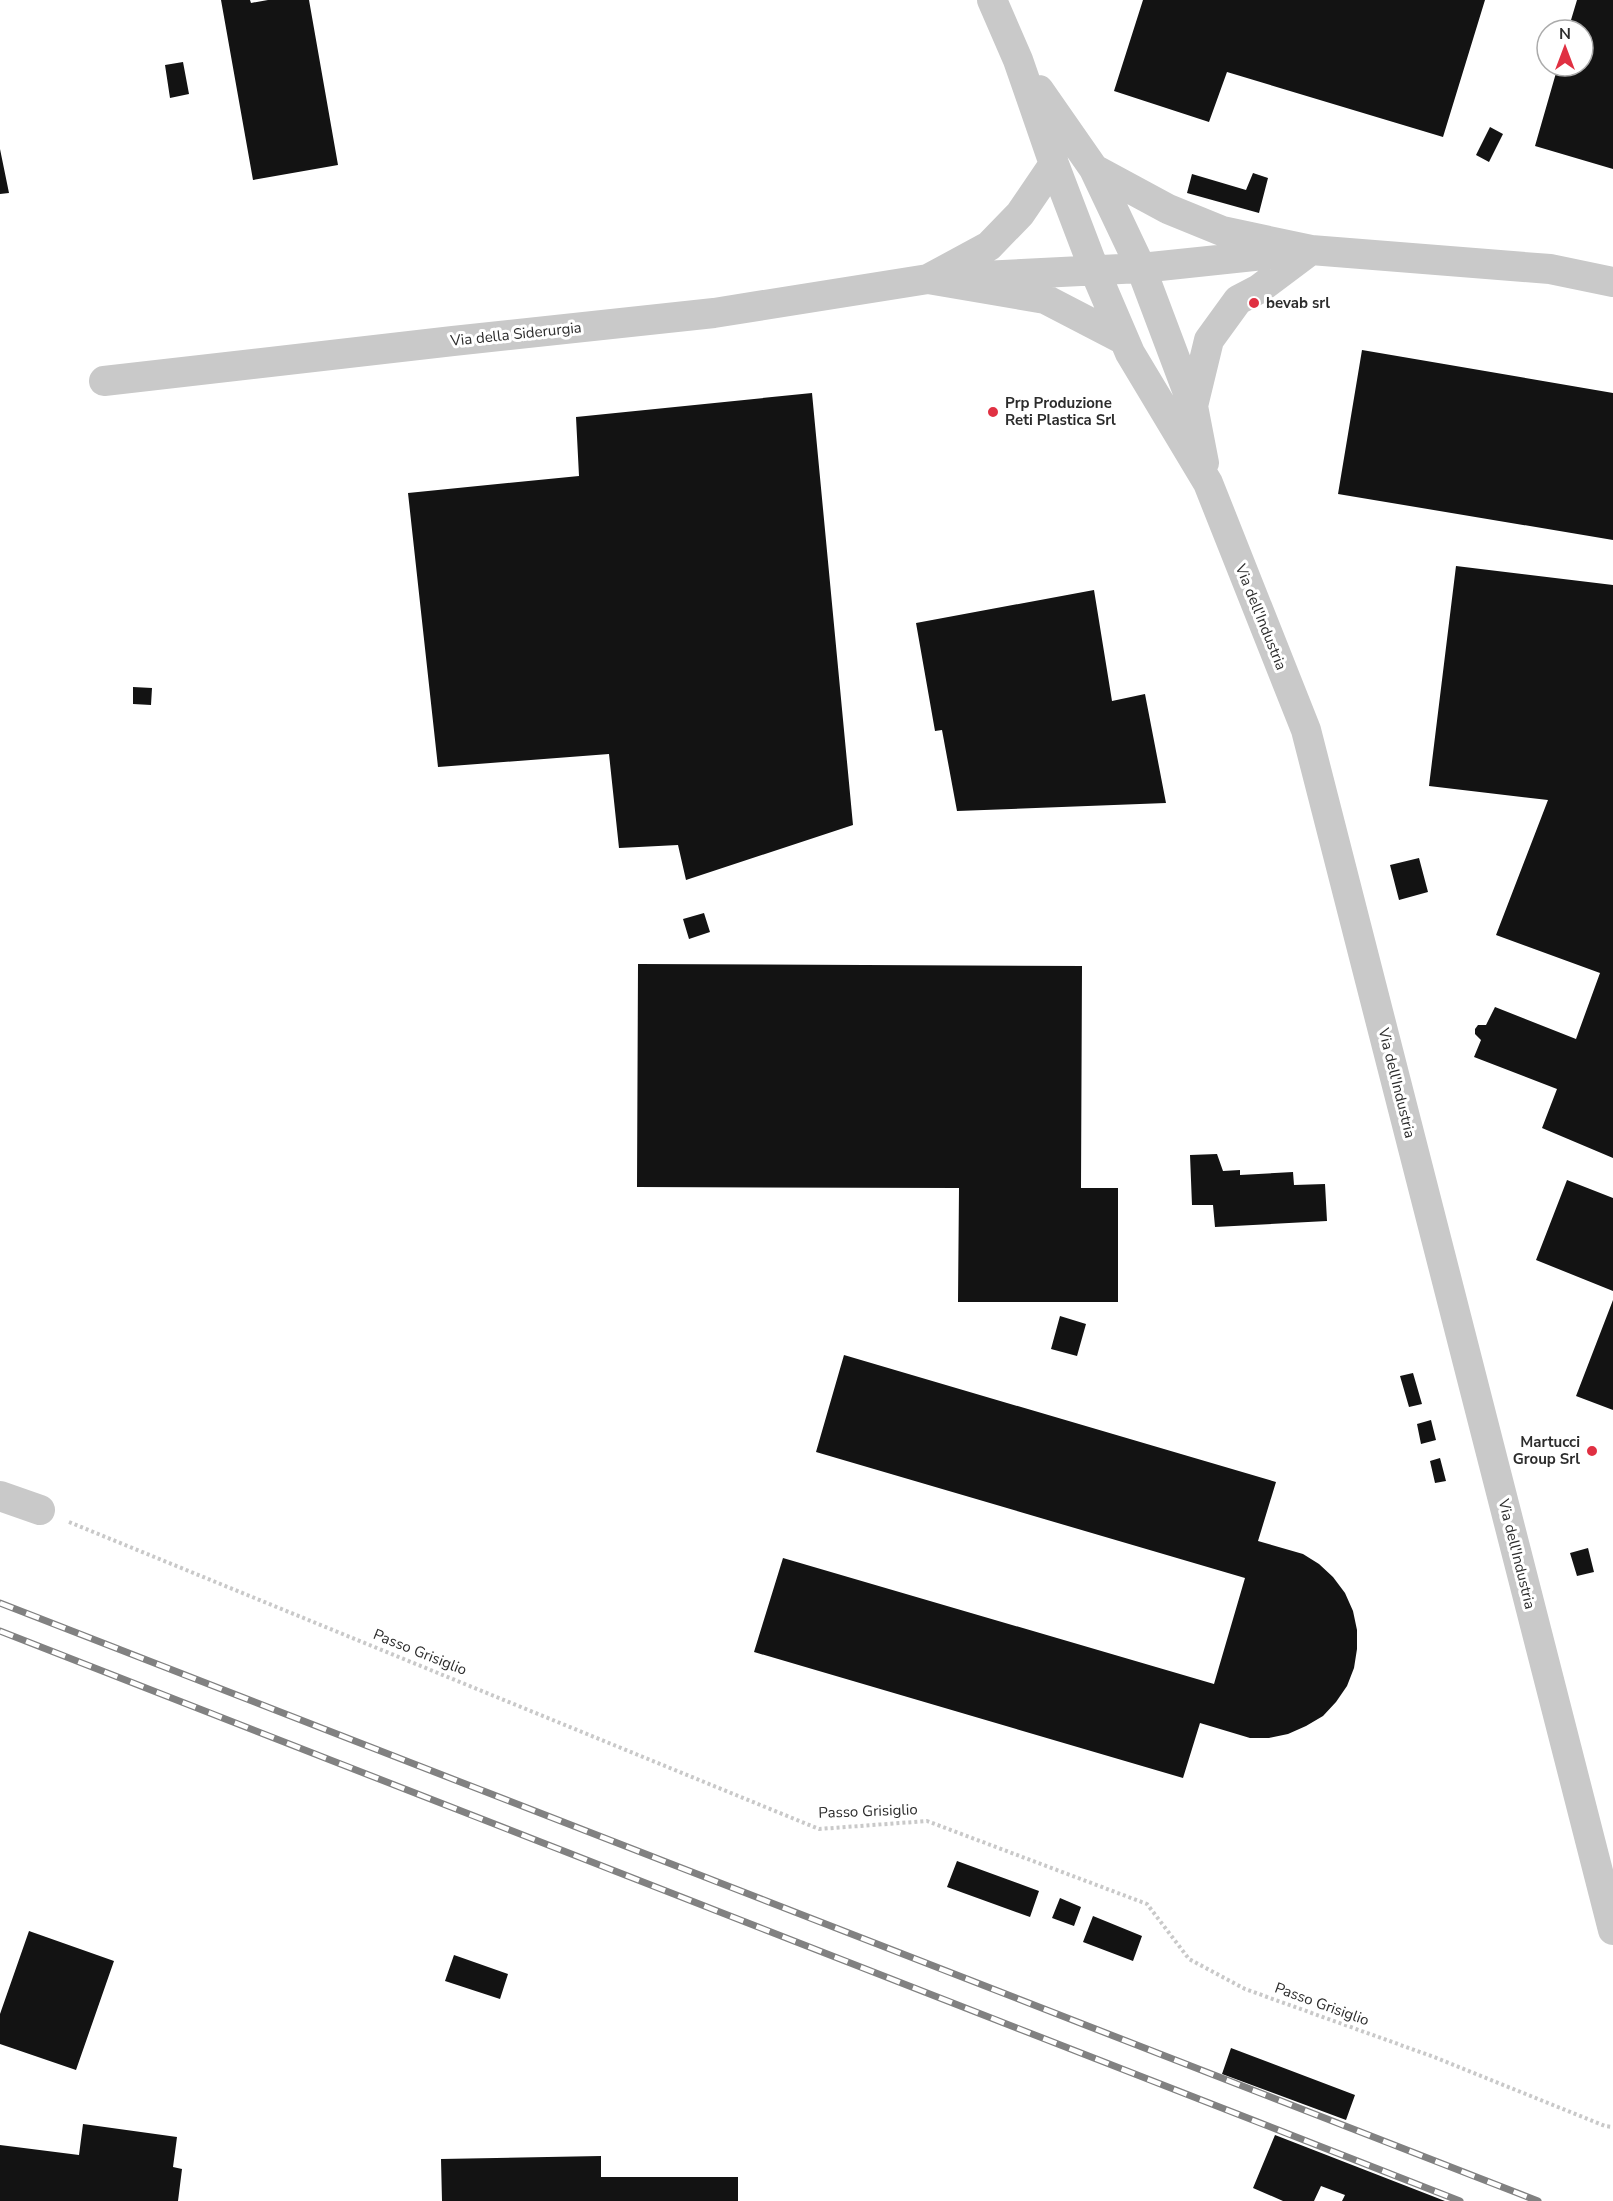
<svg xmlns="http://www.w3.org/2000/svg" width="1613" height="2201" viewBox="0 0 1613 2201" font-family="'Nunito Sans',sans-serif">
  <style>
    .building { fill: #131313 }
    .lines { fill: none; stroke-linecap: round; stroke-linejoin: round }
    .path { stroke: #c9c9c9; stroke-width: 4; stroke-dasharray: 3 3; stroke-linecap: butt }
    .street { stroke: #c9c9c9; stroke-width: 30 }
    .rail-casing { stroke: #818181; stroke-width: 7 }
    .rail { stroke: #fff; stroke-width: 4.5; stroke-dasharray: 14; stroke-linecap: butt }
    .poi-dot { fill: #e03042; stroke: #fff; stroke-width: 2 }
    .labels { text-anchor: middle; stroke-width: 6; stroke-linejoin: round; paint-order: stroke }
    .poi-label { font-size: 15px; font-weight: bold; fill: #2c2c2c; stroke: #fff; text-anchor: start }
    .street-label { font-size: 15px; fill: #2c2c2c; stroke: #fff }
  </style>
  <rect width="100%" height="100%" fill="#fff"/>
  <path class="building" d="M221 0H250L251 3 268 0H309L338 165 253 180Z
    M1143 0H1485L1443 137 1227 72 1209 122 1114 91Z
    M1577 0H1613V169L1535 146 1558 66H1583V30H1568Z
    M183 62 189 94 170 98 165 65Z
    M1490 127 1503 134 1489 162 1476 155Z
    M0 149 9 193 0 194Z
    M1253 173 1268 178 1259 213 1187 193 1192 174 1246 190Z
    M1362 350 1613 393V540L1338 494Z
    M812 393 853 825 686 880 678 845 619 848 609 754 438 767 408 493 579 476 576 417Z
    M1456 566 1613 585V1158L1542 1128 1557 1089 1474 1057 1481 1040 1475 1034V1029L1478 1025H1486L1495 1007 1576 1039 1600 973 1496 935 1548 800 1429 786Z
    M1094 590 1112 701 1145 694 1166 803 957 811 942 730 935 731 916 623Z
    M133 687 152 688 151 705 133 704Z
    M1419 858 1428 892 1399 900 1390 865Z
    M704 913 710 932 689 939 683 919Z
    M638 964 1082 966 1081 1188H1118V1302H958L959 1188 637 1187Z
    M1217 1154 1223 1171 1240 1170V1175L1293 1172 1294 1185 1325 1184 1327 1221 1215 1227 1213 1205H1192L1190 1155Z
    M1567 1180 1613 1198V1291L1536 1260Z
    M1613 1300V1410L1576 1396Z
    M1060 1316 1086 1324 1077 1356 1051 1349Z
    M844 1355 1276 1482 1258 1541 1303 1554 1319 1564 1333 1577 1345 1593 1353 1611 1357 1630V1649L1354 1668 1347 1686 1336 1702 1323 1716 1306 1726 1288 1734 1269 1738H1250L1200 1723 1183 1778 754 1652 783 1558 1214 1684 1245 1578 816 1452Z
    M1413 1373 1422 1404 1409 1407 1400 1376Z
    M1431 1420 1436 1440 1421 1444 1417 1424Z
    M1440 1458 1446 1481 1435 1483 1430 1461Z
    M1588 1548 1594 1572 1577 1576 1570 1553Z
    M957 1861 1039 1891 1030 1917 947 1887Z
    M1060 1898 1081 1907 1074 1926 1052 1918Z
    M1093 1916 1142 1936 1133 1961 1083 1942Z
    M29 1931 114 1961 76 2070 0 2044V2014Z
    M454 1955 508 1974 500 1999 445 1981Z
    M1231 2048 1355 2095 1346 2120 1222 2074Z
    M83 2124 177 2137 173 2167 182 2169 178 2201H0V2145L79 2155Z
    M1275 2135 1445 2201H1342L1345 2195 1321 2186 1314 2201H1283L1253 2188Z
    M601 2156V2177H738V2201H442L441 2159Z"/>
  <g class="lines">
    <path class="path" d="M69 1522 819 1829 927 1821 1147 1904 1189 1959 1245 1989 1434 2057 1605 2126 1613 2127"/>
    <path class="street" d="M992 0 1018 60 1054 164 1094 269 1130 353 1208 483 1306 730 1613 1930
      M1039 90 1094 169 1141 268 1193 406 1204 463
      M1094 169 1168 209 1222 231 1311 250 1550 269 1613 282
      M982 276 1141 268 1284 253
      M928 279 989 246 1020 214 1054 164
      M104 381 453 341 714 313 928 279 1045 299 1124 340
      M1193 406 1209 340 1238 300 1259 289 1311 250
      M0 1496 40 1510"/>
    <g class="rail-casing">
      <path id="rail" d="M0 1603 1538 2201
        M0 1631 1460 2201"/>
    </g>
    <use href="#rail" class="rail"/>
  </g>
  <g class="poi-dot">
    <circle cx="1254" cy="303" r="6"/>
    <circle cx="993" cy="412" r="6"/>
    <circle cx="1592" cy="1451" r="6"/>
  </g>
  <g class="labels">
    <g class="poi-label">
      <text x="1266" y="308">bevab srl</text>
      <text x="1005" y="408">Prp Produzione<tspan x="1005" dy="17">Reti Plastica Srl</tspan></text>
      <text x="1580" y="1447" text-anchor="end">Martucci<tspan x="1580" dy="17">Group Srl</tspan></text>
    </g>
    <g class="street-label">
      <text transform="translate(516 334) rotate(-6)" y="5">Via della Siderurgia</text>
      <text transform="translate(1261 617) rotate(68)" y="5">Via dell'Industria</text>
      <text transform="translate(1397 1083) rotate(76)" y="5">Via dell'Industria</text>
      <text transform="translate(1517 1554) rotate(76)" y="5">Via dell'Industria</text>
      <text transform="translate(420 1652) rotate(22)" y="5">Passo Grisiglio</text>
      <text transform="translate(868 1811) rotate(-2)" y="5">Passo Grisiglio</text>
      <text transform="translate(1322 2004) rotate(20)" y="5">Passo Grisiglio</text>
    </g>
  </g>
  <g transform="translate(1565 48)"><circle r="28" fill="#ffffff" stroke="#ababab" stroke-width="1.5"/>
  <path d="M0-4.5L10 22L0 15L-10 22Z" fill="#e03042"/>
  <text y="-9" font-size="16" font-weight="bold" text-anchor="middle" fill="#2c2c2c">N</text>
  </g>
</svg>
